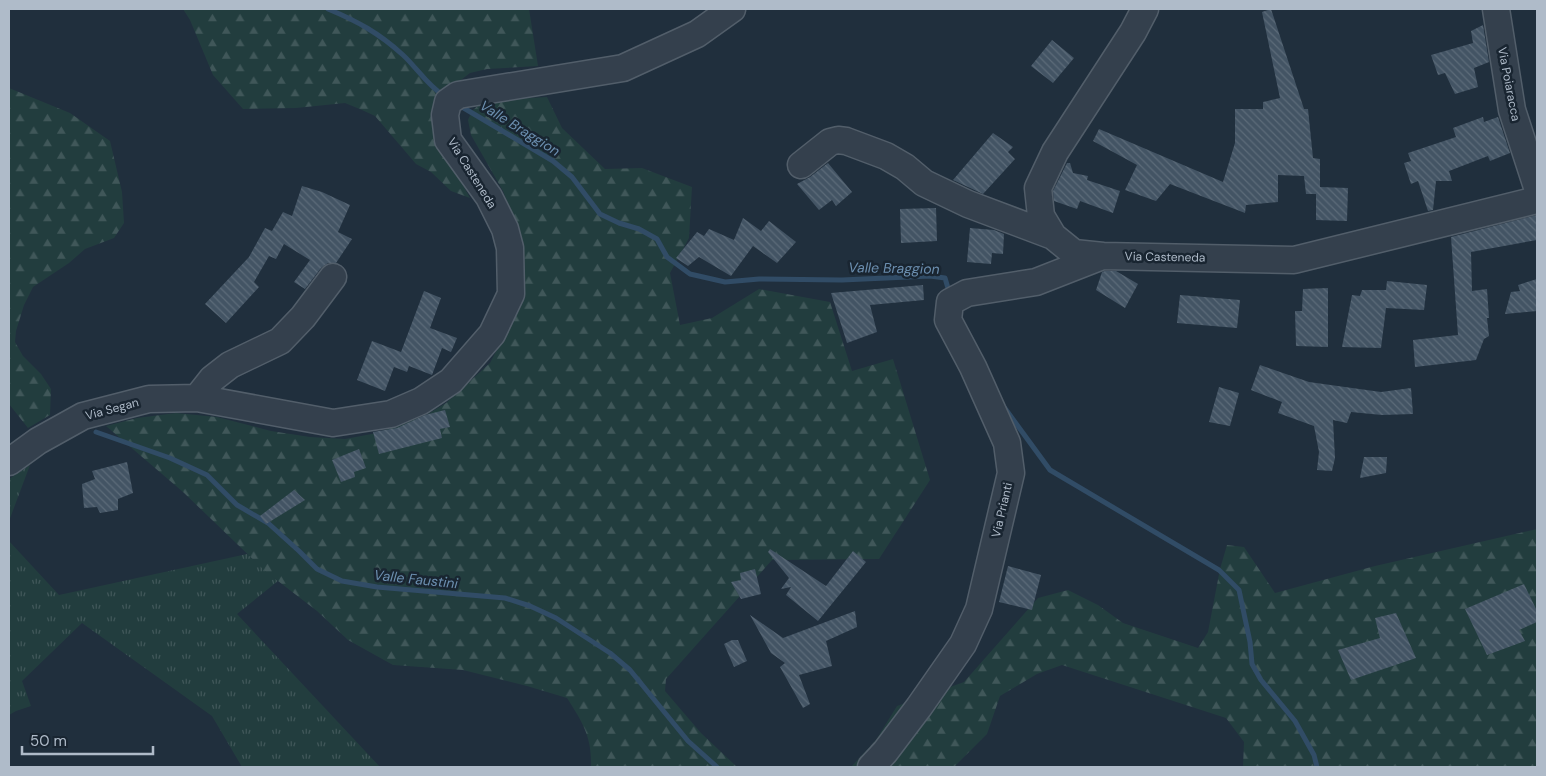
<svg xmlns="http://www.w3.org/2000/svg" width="1546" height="776" viewBox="0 0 1546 776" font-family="'DM Sans',sans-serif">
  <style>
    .grass { fill: url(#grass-tufts) }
    .forest { fill: url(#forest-firs) }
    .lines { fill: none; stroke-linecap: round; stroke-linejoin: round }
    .stream { stroke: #314c66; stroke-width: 5 }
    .building { fill: url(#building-back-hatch) }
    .minor-casing { stroke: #525e6a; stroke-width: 29 }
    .minor { stroke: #34404d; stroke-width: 26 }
    .labels { text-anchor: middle; stroke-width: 5; stroke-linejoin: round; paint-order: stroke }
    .street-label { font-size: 12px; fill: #afbbc9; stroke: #192531 }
    .water-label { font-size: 14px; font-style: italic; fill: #6c8fb0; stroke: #192531 }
  </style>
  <defs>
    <pattern id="grass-tufts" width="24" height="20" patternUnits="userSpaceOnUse" patternTransform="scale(1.25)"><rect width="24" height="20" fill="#223d3e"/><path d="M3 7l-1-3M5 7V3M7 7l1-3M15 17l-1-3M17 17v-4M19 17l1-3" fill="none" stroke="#405759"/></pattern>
    <pattern id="forest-firs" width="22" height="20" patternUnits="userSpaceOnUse" patternTransform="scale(1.25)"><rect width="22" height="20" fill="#223d3e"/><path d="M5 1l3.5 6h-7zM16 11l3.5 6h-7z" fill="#405759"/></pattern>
    <pattern id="building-back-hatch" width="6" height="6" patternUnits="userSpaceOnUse" patternTransform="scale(1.25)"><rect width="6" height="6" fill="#435464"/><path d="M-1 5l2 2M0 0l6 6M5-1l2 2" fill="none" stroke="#5c6b79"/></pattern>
  </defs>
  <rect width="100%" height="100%" fill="#202f3d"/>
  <path class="grass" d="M30 465 9 521V479Z
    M9 541 59 595 247 554 278 581 237 614 380 767H242L212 716 82 623 22 681 31 706 16 711 9 715Z"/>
  <path class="forest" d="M183 9H529L538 66 487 69 470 73 448 90 441 145 470 198 451 191 431 172 416 164 375 116 362 110 345 103 296 108 243 109 213 75 190 20Z
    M9 88 70 113 110 141 122 192 124 223 114 238 85 249 69 263 33 287 24 305 16 331 15 342 23 356 41 374 51 389 50 415 28 428 9 404Z
    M547 97 562 128 605 169 642 168 692 187 689 238 670 273 680 325 712 318 759 289 830 302 852 371 893 359 930 480 879 559 772 560 666 679 665 691 701 733 737 767H591C592 737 583 723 567 698L527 686 463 670 393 665 348 640 317 611 265 571 183 492 106 426 137 418 176 413 217 417 271 431 310 437 345 439 377 433 428 414 446 403 490 363 508 328 515 221 503 191 471 135 468 120 472 111 482 102 492 100Z
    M1537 529V767H1243L1244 742 1226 718 1062 665 1037 674 1000 696 987 734 954 767H851L876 740 897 706 964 682 1038 598 1068 590 1098 605 1123 623 1198 648 1208 632 1220 569 1227 545 1244 547 1275 593 1375 566Z"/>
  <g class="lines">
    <path class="stream" d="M328 9C357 21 379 33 403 55 417 68 427 85 444 96
      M457 104 553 161 572 177 600 214 619 223 639 229 657 239 667 257 690 274 725 282 759 279 842 280 930 276 945 278 950 295
      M1004 407 1050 470 1219 570 1239 590 1250 642 1252 664 1261 680 1295 721 1314 755 1317 767
      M96 432 170 458 207 475 237 505 268 523 299 551 317 569 342 581 377 587 505 598 530 606 556 618 610 653 630 670 688 741 717 767"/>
  </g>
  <path class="building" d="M1271 9 1304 109H1308L1313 158 1320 159V187L1348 188 1347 221 1316 220V194H1306L1304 176 1278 175V202L1246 205 1245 213 1170 184 1156 201 1125 190 1137 165 1093 141 1099 129 1223 182 1235 143V109H1263V102L1280 98 1262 12Z
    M1483 25 1489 62 1474 68 1478 87 1455 94 1445 73 1438 75 1431 55 1473 43 1471 31Z
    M1052 40 1074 58 1053 83 1031 66Z
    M1483 117 1484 122 1498 117 1510 153 1490 161 1488 156 1449 171 1452 181H1436L1433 210 1428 211 1418 181 1411 184 1404 163 1411 161 1408 153 1456 137 1453 128Z
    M993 133 1013 147 1008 152 1015 159 983 194 953 180Z
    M828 163 852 192 836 206 832 200 819 210 797 184 810 177Z
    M1067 163H1070L1073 173 1088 176 1087 180 1120 191 1113 213 1080 201 1077 209 1054 201 1053 191Z
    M302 186 322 192 350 205 338 232 352 239 336 263H328L321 268 305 289 294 282 310 260 284 244 276 259 269 256 254 282 259 287 226 323 205 304 249 257 265 228 272 231 283 212 292 216Z
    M936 208 937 241 901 243 900 209Z
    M1537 215V240L1471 252 1472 291 1487 289 1489 318H1487L1489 336 1484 339 1476 360 1415 367 1413 340 1458 335 1451 237Z
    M743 218 761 231 769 221 796 242 777 263 753 246 731 276 699 257 688 266 676 258 697 232 704 236 709 229 734 240Z
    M970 228 994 230 1004 234 1003 254 992 253 991 264 967 262Z
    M1105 271H1116L1138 284 1125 308 1096 290 1102 272Z
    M1537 279V311L1505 314 1511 292 1520 291 1518 285Z
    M1387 281 1427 285 1424 310 1386 308 1381 348 1342 347 1352 295 1360 296 1362 290H1386Z
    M923 285 924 300 870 305 877 332 847 343 831 293Z
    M1328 288V347L1296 346 1295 311H1302L1303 289Z
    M424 291 441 298 430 328 457 338 451 352 442 348 432 375 409 366 407 372 394 367 385 391 357 380 372 341 401 352Z
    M1180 295 1240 300 1237 328 1177 323Z
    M1260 365 1309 382 1381 392 1411 388 1413 414 1382 415 1351 412 1347 423 1333 420 1335 458 1332 471 1317 470 1319 452 1314 426 1278 413 1282 402 1251 390Z
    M1219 387 1239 393 1230 426 1209 422Z
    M445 410 450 427 440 429 442 438 379 454 373 432 397 428 425 415Z
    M359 449 366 468 354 472 355 477 341 482 332 460Z
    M1364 457H1387L1386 473 1360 478Z
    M127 462 133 493 118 499V510L100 513 97 507 84 508 82 484 95 479 92 471Z
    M294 490 305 500 266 524 260 516Z
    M770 549 826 586 853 551 866 562 818 621 786 595 791 587 781 589 789 578 768 552Z
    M1008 566 1041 575 1032 610 999 602Z
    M755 569 761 594 741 599 731 582 741 580 740 573Z
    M1524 584 1537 611V622L1519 630 1525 641 1487 655 1465 609Z
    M855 611 857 627 826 641 832 666 799 675 810 704 803 708 780 667 785 663 771 653 750 615 783 638Z
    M1396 613 1416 658 1351 680 1338 650 1380 638 1375 618Z
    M732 640H738L747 661 734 667 724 644Z"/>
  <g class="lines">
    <g class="minor-casing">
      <path id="minor" d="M1145 9 1133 32 1055 152 1038 188 1041 216 1053 236 1074 253 1103 256 1294 260 1537 200
        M1496 9 1512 110 1537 187
        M801 165 830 142 838 140 846 141 886 156 905 167 924 183 968 204 1053 236
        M197 398 212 379 230 365 280 341 303 317 333 277
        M9 462 38 441 83 416 149 399 197 398 333 423 391 414 421 401 451 381 492 334 511 294 510 248 505 229 489 197 448 140 445 115 448 102 458 95 623 68 697 34 732 9
        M871 767 885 752 919 707 963 644 979 609 1011 473 1007 443 973 367 948 320 950 302 967 293 1036 282 1100 257"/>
    </g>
    <use href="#minor" class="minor"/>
  </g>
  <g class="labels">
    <g class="street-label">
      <text transform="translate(1509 84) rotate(79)" y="4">Via Poiaracca</text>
      <text transform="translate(472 173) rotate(58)" y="4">Via Casteneda</text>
      <text transform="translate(1165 257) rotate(1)" y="4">Via Casteneda</text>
      <text transform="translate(112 409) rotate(-15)" y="4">Via Segan</text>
      <text transform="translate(1002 510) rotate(-77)" y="4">Via Prianti</text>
    </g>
    <g class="water-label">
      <text transform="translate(520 128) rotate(32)" y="5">Valle Braggion</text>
      <text transform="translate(894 268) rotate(1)" y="5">Valle Braggion</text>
      <text transform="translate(416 579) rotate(6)" y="5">Valle Faustini</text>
    </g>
  </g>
  <rect width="1546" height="776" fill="none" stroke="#afbbc9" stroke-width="20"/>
  <path d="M22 746v8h131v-8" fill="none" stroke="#afbbc9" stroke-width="2.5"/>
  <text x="30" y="746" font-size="15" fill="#afbbc9" stroke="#192531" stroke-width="4" paint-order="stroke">50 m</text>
</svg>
